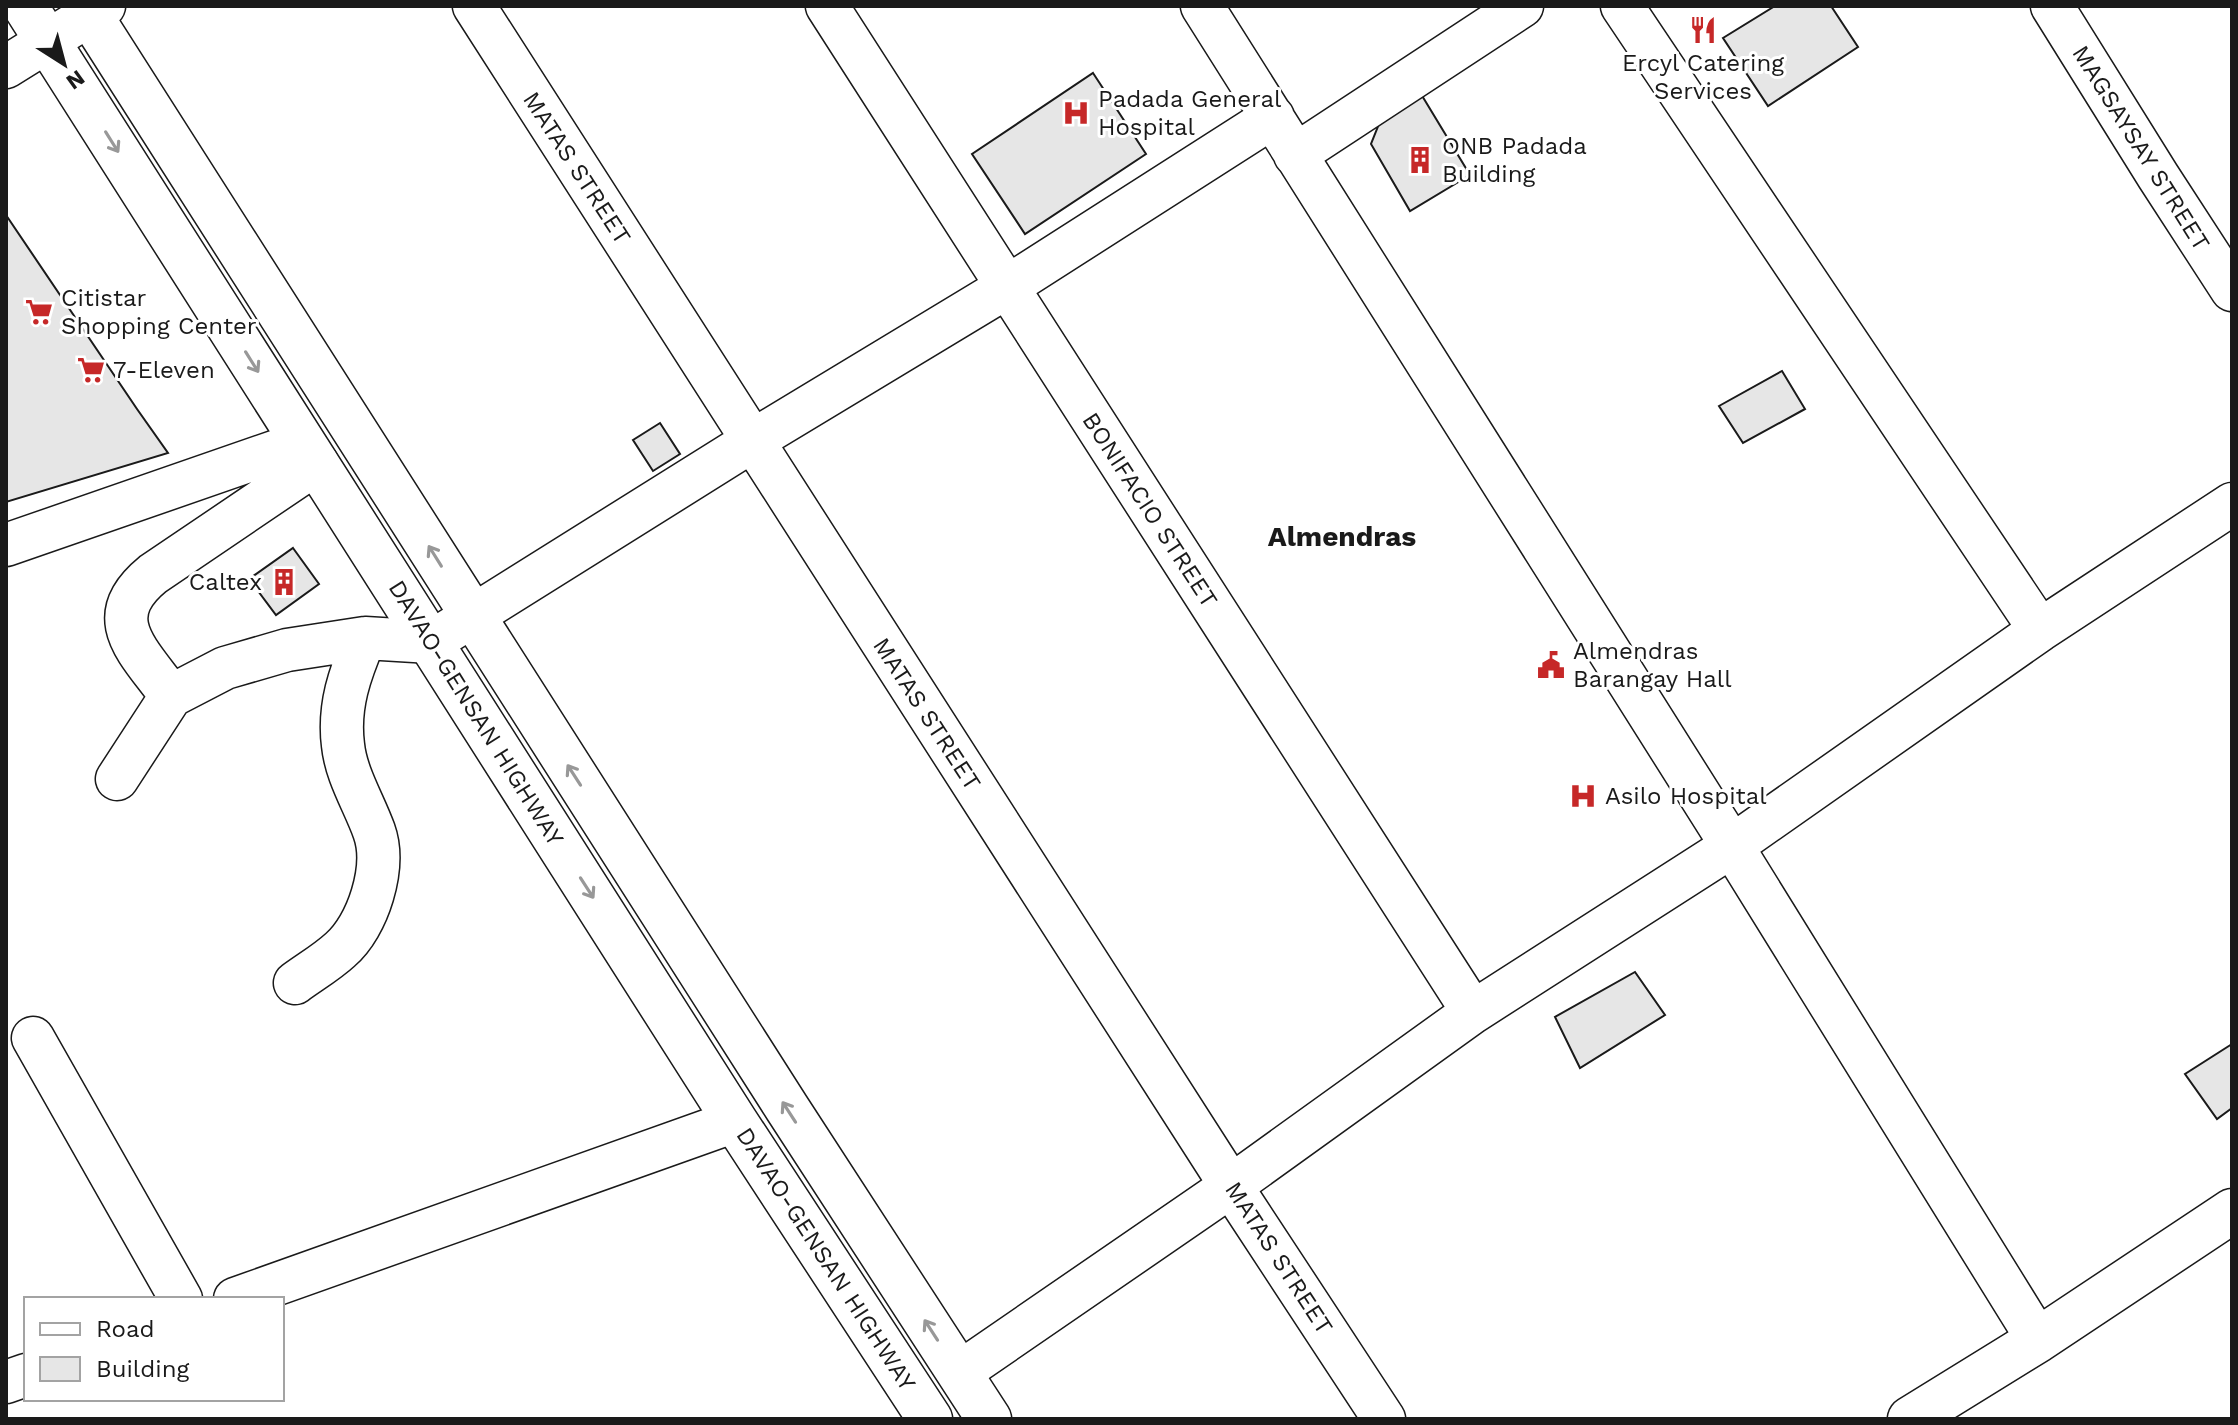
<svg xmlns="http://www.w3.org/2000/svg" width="2238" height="1425" viewBox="0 0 2238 1425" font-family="'Work Sans',sans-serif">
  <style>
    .building { fill: #e6e6e6; stroke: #1a1a1a; stroke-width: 2 }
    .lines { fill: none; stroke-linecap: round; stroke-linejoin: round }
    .minor-casing { stroke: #1a1a1a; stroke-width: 45 }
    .major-casing { stroke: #1a1a1a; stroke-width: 47 }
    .highway-casing { stroke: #1a1a1a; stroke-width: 47 }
    .minor { stroke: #fff; stroke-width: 42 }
    .major { stroke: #fff; stroke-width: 44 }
    .highway { stroke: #fff; stroke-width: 44 }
    .oneway { stroke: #989898 }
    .labels { text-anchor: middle; stroke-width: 6; stroke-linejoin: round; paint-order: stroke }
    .poi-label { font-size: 24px; fill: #1a1a1a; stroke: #fff; text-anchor: start }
    .street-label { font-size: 24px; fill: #1a1a1a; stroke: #fff }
    .quarter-label { font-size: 28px; font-weight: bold; fill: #1a1a1a; stroke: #fff }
  </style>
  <rect width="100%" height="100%" fill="#fff"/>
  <path class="building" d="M1775 6H1831L1858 47 1768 106 1723 38Z
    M1093 73 1146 154 1025 234 972 154Z
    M1421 94 1470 175 1410 211 1371 144 1381 119Z
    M6 215 137 409 168 453 6 502Z
    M1782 371 1805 409 1743 443 1719 406Z
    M660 423 680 454 653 471 633 440Z
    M293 548 319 584 276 615 249 579Z
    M1635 972 1665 1015 1580 1068 1555 1017Z
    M2232 1044V1108L2217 1119 2185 1074Z"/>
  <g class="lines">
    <g class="minor-casing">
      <path id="minor" d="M474 6 1231 1186 1384 1419
        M827 6 1473 1012
        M1202 6 1732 846 2038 1340
        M1622 6 2040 630
        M2052 6 2158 176 2232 290
        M6 67 104 6
        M1295 155 1522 6
        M317 463 153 574C98 619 140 652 171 696L225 668 287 650 365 638 431 642 752 441 1007 287 1273 117
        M6 545 303 442
        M117 779 171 696
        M295 983C310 972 327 962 340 950 368 926 387 867 374 831 364 803 346 775 343 745 338 706 350 673 365 638
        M33 1038 181 1299
        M235 1299 735 1121
        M959 1373 1231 1186 1473 1012 1732 846 2040 630 2232 504
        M6 1382 26 1375"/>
    </g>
    <g class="major-casing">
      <path id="major" d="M1910 1419 2038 1340 2232 1211"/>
    </g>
    <g class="highway-casing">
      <path id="highway" d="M25 6 735 1121 930 1419
        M84 6 787 1108 989 1419"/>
    </g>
    <use href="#minor" class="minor"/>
    <use href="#major" class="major"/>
    <use href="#highway" class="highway"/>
  </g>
  <defs><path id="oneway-shaft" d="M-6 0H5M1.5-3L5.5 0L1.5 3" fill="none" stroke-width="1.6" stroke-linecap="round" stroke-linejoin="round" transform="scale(2)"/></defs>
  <g class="oneway">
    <use href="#oneway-shaft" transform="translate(112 142) rotate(58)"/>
    <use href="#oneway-shaft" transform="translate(252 362) rotate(58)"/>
    <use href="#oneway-shaft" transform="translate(435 556) rotate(-122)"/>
    <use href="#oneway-shaft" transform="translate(574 775) rotate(-123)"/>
    <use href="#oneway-shaft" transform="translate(587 888) rotate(57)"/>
    <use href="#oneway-shaft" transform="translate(789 1112) rotate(-123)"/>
    <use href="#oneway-shaft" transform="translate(931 1330) rotate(-123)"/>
  </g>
  <defs>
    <g id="restaurant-bare" transform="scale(2.16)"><path d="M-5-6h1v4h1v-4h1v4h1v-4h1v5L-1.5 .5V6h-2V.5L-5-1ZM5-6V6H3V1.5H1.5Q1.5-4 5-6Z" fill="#c62828" stroke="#fff" stroke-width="2.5" paint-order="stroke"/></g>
    <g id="hospital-bare" transform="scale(2.16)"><path d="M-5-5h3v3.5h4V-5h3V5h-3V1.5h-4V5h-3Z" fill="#c62828" stroke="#fff" stroke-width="2.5" paint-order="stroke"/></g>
    <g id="building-bare" transform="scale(2.16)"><path d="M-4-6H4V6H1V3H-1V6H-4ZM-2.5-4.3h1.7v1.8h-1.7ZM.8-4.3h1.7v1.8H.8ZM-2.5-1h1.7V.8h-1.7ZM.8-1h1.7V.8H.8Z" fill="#c62828" stroke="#fff" stroke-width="2.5" paint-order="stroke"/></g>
    <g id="supermarket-bare" transform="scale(2.16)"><path d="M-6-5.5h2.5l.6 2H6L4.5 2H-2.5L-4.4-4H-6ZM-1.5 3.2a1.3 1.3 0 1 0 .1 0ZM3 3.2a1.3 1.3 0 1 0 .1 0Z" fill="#c62828" stroke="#fff" stroke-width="2.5" paint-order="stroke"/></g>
    <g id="civic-bare" transform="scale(2.16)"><path d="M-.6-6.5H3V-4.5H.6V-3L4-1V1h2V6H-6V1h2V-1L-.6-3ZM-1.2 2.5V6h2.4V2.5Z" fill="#c62828" stroke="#fff" stroke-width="2.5" paint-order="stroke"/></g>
  </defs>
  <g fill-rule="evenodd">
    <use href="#restaurant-bare" x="1703" y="30"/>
    <use href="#hospital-bare" x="1076" y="113"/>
    <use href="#building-bare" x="1420" y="160"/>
    <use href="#supermarket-bare" x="39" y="312"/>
    <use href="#supermarket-bare" x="91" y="370"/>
    <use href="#building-bare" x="284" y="582"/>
    <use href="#civic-bare" x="1551" y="665"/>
    <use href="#hospital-bare" x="1583" y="796"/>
  </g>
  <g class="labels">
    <g class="poi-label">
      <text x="1703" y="71" text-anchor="middle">Ercyl Catering<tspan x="1703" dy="28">Services</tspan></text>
      <text x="1098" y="107">Padada General<tspan x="1098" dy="28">Hospital</tspan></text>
      <text x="1442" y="154">ONB Padada<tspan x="1442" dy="28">Building</tspan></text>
      <text x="61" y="306">Citistar<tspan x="61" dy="28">Shopping Center</tspan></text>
      <text x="113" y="378">7-Eleven</text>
      <text x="262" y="590" text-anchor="end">Caltex</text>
      <text x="1573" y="659">Almendras<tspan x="1573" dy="28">Barangay Hall</tspan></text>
      <text x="1605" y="804">Asilo Hospital</text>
    </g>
    <g class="street-label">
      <text transform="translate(2141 148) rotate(58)" y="8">MAGSAYSAY STREET</text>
      <text transform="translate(577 168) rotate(57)" y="8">MATAS STREET</text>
      <text transform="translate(1150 510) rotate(57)" y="8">BONIFACIO STREET</text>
      <text transform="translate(476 713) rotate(58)" y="8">DAVAO-GENSAN HIGHWAY</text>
      <text transform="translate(927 714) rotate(57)" y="8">MATAS STREET</text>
      <text transform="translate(1279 1258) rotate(57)" y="8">MATAS STREET</text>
      <text transform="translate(826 1259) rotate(57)" y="8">DAVAO-GENSAN HIGHWAY</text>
    </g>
    <g class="quarter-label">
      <text x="1342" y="546">Almendras</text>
    </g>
  </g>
  <rect width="2238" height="1425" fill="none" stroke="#1a1a1a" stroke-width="16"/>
  <rect x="24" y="1297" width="260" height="104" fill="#ffffff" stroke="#a3a3a3" stroke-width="2"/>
  <rect x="40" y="1323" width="40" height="12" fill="#ffffff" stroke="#a3a3a3" stroke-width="2"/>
  <text x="96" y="1337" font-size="24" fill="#1a1a1a">Road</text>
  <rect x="40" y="1357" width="40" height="24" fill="#e6e6e6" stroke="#a3a3a3" stroke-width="2"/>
  <text x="96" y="1377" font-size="24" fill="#1a1a1a">Building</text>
  <g transform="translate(64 64) rotate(144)" stroke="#ffffff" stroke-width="6" paint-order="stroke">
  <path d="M0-6L14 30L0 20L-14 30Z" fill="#1a1a1a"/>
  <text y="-12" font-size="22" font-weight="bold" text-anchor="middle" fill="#1a1a1a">N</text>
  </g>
</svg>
